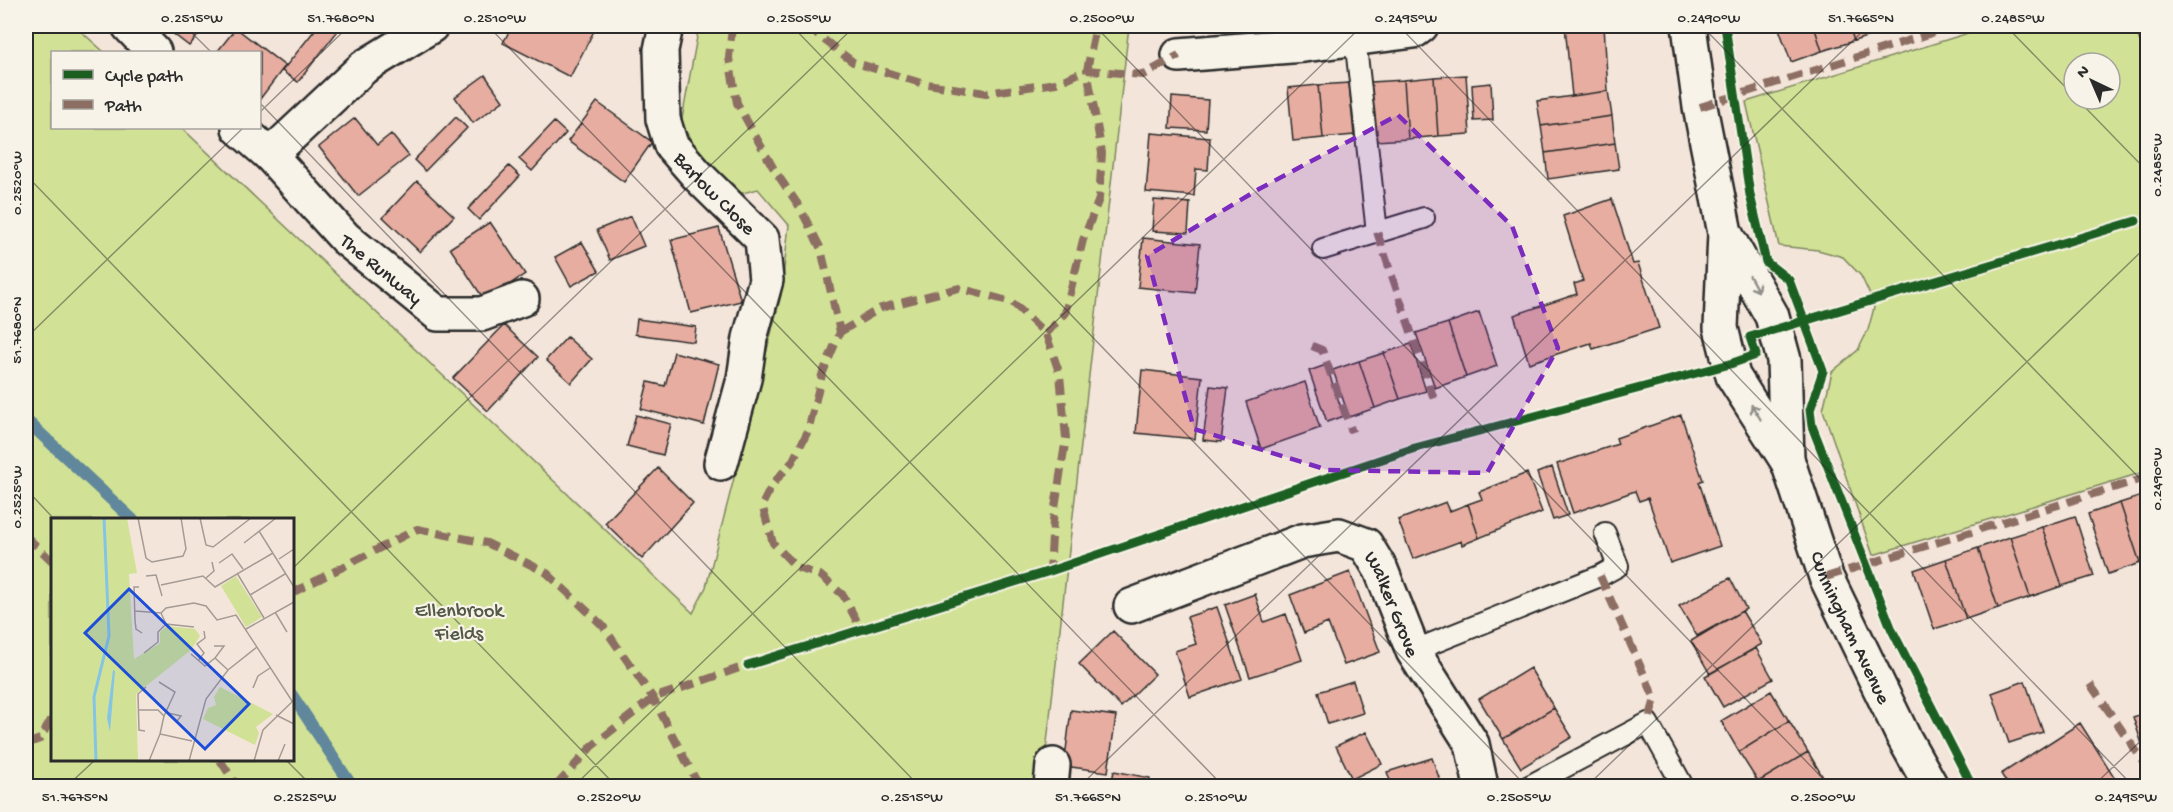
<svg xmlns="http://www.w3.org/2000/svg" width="2173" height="812" viewBox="0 0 2173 812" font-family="'Gochi Hand',sans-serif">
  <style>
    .green { fill: #d1e296; stroke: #7e8660; stroke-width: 1.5; fill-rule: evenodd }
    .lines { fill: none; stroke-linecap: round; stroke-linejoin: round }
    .stream { stroke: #60879b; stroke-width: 12 }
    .building { fill: #e6ada0; stroke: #2b2b2b; stroke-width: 1.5 }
    .lane-casing { stroke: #2b2b2b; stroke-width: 24 }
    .street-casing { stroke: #2b2b2b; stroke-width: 38 }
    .lane { stroke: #f7f3e8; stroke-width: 20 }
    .street { stroke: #f7f3e8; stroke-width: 33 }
    .quiet { stroke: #8d6e63; stroke-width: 8; stroke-dasharray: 15 8; stroke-linecap: butt }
    .cycleway-casing { stroke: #f7f3e8; stroke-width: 13 }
    .cycleway { stroke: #1b5e20; stroke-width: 9 }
    .oneway { stroke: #918f8a }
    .marked { fill: #7b2cbf; fill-opacity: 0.2; stroke: #7b2cbf; stroke-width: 4.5; stroke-dasharray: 12 8; stroke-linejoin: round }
    .ticks { fill: none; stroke: #2b2b2b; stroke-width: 1.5; stroke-opacity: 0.45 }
    .labels { text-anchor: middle; stroke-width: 4.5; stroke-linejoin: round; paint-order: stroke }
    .street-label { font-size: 20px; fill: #2b2b2b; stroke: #f7f3e8 }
    .park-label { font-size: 20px; fill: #545946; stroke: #f7f3e8 }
    .inset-river { fill: none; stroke: #84c5e5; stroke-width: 3 }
    .inset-road { fill: none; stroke: #a49b94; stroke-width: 1.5 }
    .view { fill: #1d4ed8; fill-opacity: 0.15; stroke: #1d4ed8; stroke-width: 3 }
    .inset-edge { fill: none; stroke: #2b2b2b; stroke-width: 3 }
    .neatline { fill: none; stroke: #2b2b2b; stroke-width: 2 }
    .ticks-label { font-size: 15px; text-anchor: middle; fill: #2b2b2b }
  </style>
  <rect width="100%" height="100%" fill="#f4e5da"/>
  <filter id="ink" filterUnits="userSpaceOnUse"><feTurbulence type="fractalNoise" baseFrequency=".0167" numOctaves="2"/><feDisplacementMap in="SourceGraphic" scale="12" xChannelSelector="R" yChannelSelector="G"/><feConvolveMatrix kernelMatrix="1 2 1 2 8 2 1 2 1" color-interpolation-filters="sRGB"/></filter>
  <g filter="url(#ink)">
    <path class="green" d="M26 26H75L104 52H52V128H182L693 613 706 587 781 295 789 225 758 189 739 194 711 171 681 124 699 26H1129L1042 786H26ZM52 520H292V760H52Z
      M1991 26H2147V471L1873 555 1823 410 1832 372 1858 350 1868 330 1874 308 1872 299 1861 276 1843 257 1818 250 1779 246 1746 102ZM2074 63H2110V99H2074Z"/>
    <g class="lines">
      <path class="stream" d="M26 420 133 520
        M292 695 352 786"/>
    </g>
    <path class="building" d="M163 26H206L189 46Z
      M318 26H329L337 32 298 82 282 71Z
      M512 26H582L594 31 570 77 503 43Z
      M1565 26H1604L1608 91 1572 96Z
      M1778 26H1814L1822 51 1791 62Z
      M1814 26H1849L1854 41 1822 51Z
      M1849 26H1885L1887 30 1854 41Z
      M236 28 285 66 260 99V52H217Z
      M485 75 503 101 473 123 455 97Z
      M1466 75 1470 134 1438 136 1434 77Z
      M1434 77 1438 136 1408 139 1404 80Z
      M1404 80 1408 139 1376 141 1371 82Z
      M1349 83 1354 135 1323 138 1318 85Z
      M1491 83 1493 120 1474 121 1472 85Z
      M1318 85 1323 138 1293 141 1288 88Z
      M1608 91 1612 116 1541 126 1537 101Z
      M1172 97 1208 100 1206 130 1170 128Z
      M597 102 652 142 624 182 568 141Z
      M1612 116 1615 143 1545 153 1541 126Z
      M456 117 467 128 425 171 414 160Z
      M355 118 377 145 391 134 409 156 358 196 319 147Z
      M554 122 566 133 532 171 519 159Z
      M1151 133 1210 138 1208 170 1196 169 1194 196 1146 192Z
      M1615 143 1619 169 1548 179 1545 153Z
      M509 166 520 176 479 220 468 209Z
      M417 181 454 216 420 252 383 217Z
      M1612 199 1633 264 1638 263 1659 328 1593 349 1591 343 1529 363 1514 315 1577 294 1574 284 1583 281 1563 216Z
      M1154 200 1190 203 1188 233 1152 231Z
      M631 216 644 246 610 260 597 230Z
      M490 222 525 274 485 301 450 248Z
      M719 228 741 301 691 313 671 240Z
      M1143 238 1200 244 1195 293 1138 287Z
      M582 242 599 271 571 286 555 257Z
      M1479 312 1497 366 1466 377 1448 323Z
      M637 319 696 327 694 342 635 334Z
      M1448 323 1466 377 1435 388 1416 333Z
      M504 325 538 357 488 411 453 378Z
      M567 337 592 359 571 383 546 360Z
      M1411 344 1426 391 1400 399 1384 353Z
      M674 352 719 364 704 425 641 409 648 382 665 386Z
      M1384 353 1400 399 1375 408 1359 361Z
      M1359 361 1375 408 1349 417 1333 370Z
      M1326 365 1344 416 1327 422 1309 371Z
      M1142 370 1202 377 1195 439 1136 433Z
      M1305 382 1320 428 1261 449 1246 402Z
      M1210 386 1228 388 1221 442 1203 440Z
      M636 415 671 424 663 455 627 446Z
      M1681 415 1703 480 1699 482 1720 546 1670 563 1648 498 1639 501 1635 491 1573 513 1557 464 1618 444 1616 438Z
      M1552 467 1568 515 1553 520 1537 473Z
      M658 468 693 503 642 559 605 523Z
      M1527 473 1542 512 1479 538 1468 504 1482 499 1479 492Z
      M2148 494V560L2140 563 2120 503Z
      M1446 502 1450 511 1468 504 1479 538 1462 545 1461 541 1413 559 1398 520Z
      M2120 503 2140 563 2108 574 2088 514Z
      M2075 516 2094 576 2062 586 2042 527Z
      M2042 527 2062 586 2030 597 2010 537Z
      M2010 537 2030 597 1998 608 1978 548Z
      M1978 548 1998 608 1966 619 1946 559Z
      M1946 559 1966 619 1934 629 1914 570Z
      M1350 572 1380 652 1344 665 1328 623 1304 633 1290 595Z
      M1730 578 1746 609 1697 636 1679 606Z
      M1255 594 1264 622 1286 614 1302 660 1250 677 1225 605Z
      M1217 607 1242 679 1190 697 1175 651 1196 644 1187 617Z
      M1742 611 1762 644 1710 674 1691 641Z
      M1113 631 1155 674 1121 707 1079 664Z
      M1756 648 1773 679 1723 707 1705 676Z
      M1530 668 1554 708 1503 739 1479 699Z
      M1353 681 1363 713 1328 724 1318 692Z
      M2025 681 2043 732 2009 743 1992 693Z
      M1771 691 1789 721 1739 752 1721 721Z
      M1554 708 1572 737 1521 768 1503 739Z
      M1071 710 1116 716 1108 772 1064 766Z
      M2148 712V752L2145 753 2133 717Z
      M1789 721 1808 752 1758 782 1739 752Z
      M2080 723 2120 786H2009L2001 774Z
      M1366 732 1382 764 1352 779 1336 746Z
      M1808 752 1827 784 1822 786H1761L1758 782Z
      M1432 758 1442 786H1392L1387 772Z
      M1114 771 1150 778 1148 786H1111Z"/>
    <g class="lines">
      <g class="lane-casing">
        <path id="lane" d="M1355 38 1377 232
          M1323 249 1424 218
          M1413 651 1600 576 1618 566 1605 533
          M1529 786 1648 723 1683 786"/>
      </g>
      <g class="street-casing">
        <g id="street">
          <path d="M129 26 154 52"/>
          <path id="s1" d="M666 26 661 50 663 119 671 145 698 176 762 239 766 280 750 338 744 379 721 463"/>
          <path id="s2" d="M1689 26 1700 107 1725 233 1721 328 1733 376 1788 462 1826 577 1903 736 1931 786"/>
          <path d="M1179 55 1304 45 1414 31 1421 26"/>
          <path id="s3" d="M239 128 270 155 345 238 438 314H482L522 299"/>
          <path d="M270 155 364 67 431 26"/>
          <path d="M1725 233 1772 316 1784 360 1787 460"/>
          <path id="s4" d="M1131 606 1302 541 1339 535 1366 545 1381 570 1413 651 1472 744 1481 786"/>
          <path d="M1051 786 1053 765"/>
        </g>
      </g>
      <use href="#lane" class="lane"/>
      <use href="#street" class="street"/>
      <path class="quiet" d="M732 26 729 58 737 103 775 171 799 206 821 249 840 332 822 375 808 431 792 462 772 485 762 505 773 543 797 568 820 575 843 595 862 631
        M806 26 853 62 921 83 986 93 1056 83 1087 70 1143 75 1179 55
        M2139 26 2148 62
        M1700 107 1954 26
        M1377 232 1435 402
        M840 332 881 308 959 288 1012 302 1046 334 1060 375 1066 438 1053 520 1050 571
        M1046 334 1065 313 1083 240 1099 199 1102 153 1087 70 1096 26
        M1312 346 1322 350 1352 432
        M26 536 52 561
        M1600 576 1655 699 1648 723
        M1826 577 2148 477
        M292 593 417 529 487 543 547 573 603 626 653 698 699 786
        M2090 684 2148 768
        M26 744 40 739 52 718
        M220 760 237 786
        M556 786 592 746 653 698 748 665"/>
      <g class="cycleway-casing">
        <path id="cycleway" d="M1725 26 1750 195 1766 262 1789 280 1823 371 1810 410 1812 426 1892 630 1972 786
          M748 665 1050 571 1415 448 1730 364 1756 355 1750 337 2136 221"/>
      </g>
      <use href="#cycleway" class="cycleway"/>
    </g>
    <defs><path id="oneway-shaft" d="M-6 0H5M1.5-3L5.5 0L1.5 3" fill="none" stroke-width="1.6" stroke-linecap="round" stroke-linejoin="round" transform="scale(1.5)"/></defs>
    <g class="oneway">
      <use href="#oneway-shaft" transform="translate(1754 284) rotate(61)"/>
      <use href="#oneway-shaft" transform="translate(1756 412) rotate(-122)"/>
    </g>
  </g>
  <path class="marked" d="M1398 115 1512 226 1558 348 1487 473 1328 470 1194 429 1147 256 1259 189Z"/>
  <path class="ticks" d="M185 26 211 52M488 26 1223 786M792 26 1526 786M1095 26 1830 786M1399 26 2133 786M1702 26 2148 487M2006 26 2074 96M2077 99 2148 172M260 103 919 786M260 112 349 26M26 175 616 786M26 338 243 128M26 489 55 520M292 569 855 26M286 760 312 786M67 786 95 760M574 786 1362 26M1080 786 1868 26M1587 786 2148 245M2093 786 2148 734"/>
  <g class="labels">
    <g class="street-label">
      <text dy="7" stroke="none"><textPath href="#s1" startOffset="186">Barlow Close</textPath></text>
      <text dy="7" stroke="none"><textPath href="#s3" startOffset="201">The Runway</textPath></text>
      <text dy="7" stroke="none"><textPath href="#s4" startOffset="314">Walker Grove</textPath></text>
      <text dy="7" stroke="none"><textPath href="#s2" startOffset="634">Cunningham Avenue</textPath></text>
    </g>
    <g class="park-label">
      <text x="459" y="616">Ellenbrook<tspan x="459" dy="23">Fields</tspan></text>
    </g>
  </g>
  <g transform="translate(51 518)">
    <rect width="243" height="243" fill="#f4e5da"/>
    <path d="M0 0H76L86 55 78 56 83 141 109 125V114L116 108 144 111 149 118 140 132 85 176 87 243H0ZM185 58 211 99 195 109 170 68ZM169 169 222 196 205 209 208 215 204 227 152 201 157 190 165 187 163 179Z" fill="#d1e296"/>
    <path d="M62 152 64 153 59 214 56 200Z" fill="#84c5e5"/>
    <path class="inset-river" d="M45 243 43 179 58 118 53 0"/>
    <path class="inset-road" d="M87 0 95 40 101 44 132 38 135 31 130 0M149 0 155 27 162 29 200 0M208 13 243 69M193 25 225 0M228 41 243 31M168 45 181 36 192 51M186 55 213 100M95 58 105 57 111 78M155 60 163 53 161 44M110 67 152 58 164 69 222 35M88 69H83L84 102 85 111 91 115M199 77 234 56M84 93 110 95 115 90 143 85 155 88 166 102 185 97 241 183M224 94 236 114M110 95 115 106 143 109M195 111 243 84M163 128H173L164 140M93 135 107 124V114L115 106M140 136 154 148 164 140 177 152M147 143 153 135 146 126 154 120 153 113M108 164 124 174 113 198M202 170 207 158 219 150M88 192H107L113 198 109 216 141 223M117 195 130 198 126 203M225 197 243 206M94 213 88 212 87 176 95 169M98 243 109 216M138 243 155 181 177 152 206 129M203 243 212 212 243 182M227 243 234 226"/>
    <path class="view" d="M78 71 198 186 154 231 34 115Z"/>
    <rect width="243" height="243" class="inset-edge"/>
  </g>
  <rect width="2173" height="812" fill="none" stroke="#f7f3e8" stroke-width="66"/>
  <rect x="51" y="51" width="210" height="78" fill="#f7f3e8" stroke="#a5a39c" stroke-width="1.5"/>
  <rect x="63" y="70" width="30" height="9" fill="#1b5e20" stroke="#a5a39c" stroke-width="1.5"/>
  <text x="105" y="81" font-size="18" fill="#2b2b2b">Cycle path</text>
  <rect x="63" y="100" width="30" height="9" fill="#8d6e63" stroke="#a5a39c" stroke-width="1.5"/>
  <text x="105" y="111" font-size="18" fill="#2b2b2b">Path</text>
  <g transform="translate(2092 81) rotate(316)"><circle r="28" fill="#f7f3e8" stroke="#a5a39c" stroke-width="1.5"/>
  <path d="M0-4.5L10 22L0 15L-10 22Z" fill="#2b2b2b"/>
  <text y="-9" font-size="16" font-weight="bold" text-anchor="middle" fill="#2b2b2b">N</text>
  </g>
  <rect x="33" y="33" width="2107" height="746" class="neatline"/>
  <g class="ticks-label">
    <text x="192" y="22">0.2515°W</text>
    <text x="341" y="22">51.7680°N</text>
    <text x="495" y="22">0.2510°W</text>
    <text x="799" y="22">0.2505°W</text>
    <text x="1102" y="22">0.2500°W</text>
    <text x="1406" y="22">0.2495°W</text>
    <text x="1709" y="22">0.2490°W</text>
    <text x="1861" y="22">51.7665°N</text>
    <text x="2013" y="22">0.2485°W</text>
    <text transform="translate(2156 165) rotate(-90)" y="5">0.2485°W</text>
    <text transform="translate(16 183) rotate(-90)" y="5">0.2520°W</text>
    <text transform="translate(16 330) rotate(-90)" y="5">51.7680°N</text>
    <text transform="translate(2156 479) rotate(-90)" y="5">0.2490°W</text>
    <text transform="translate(16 497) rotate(-90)" y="5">0.2525°W</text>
    <text x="75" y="801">51.7675°N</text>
    <text x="305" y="801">0.2525°W</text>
    <text x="609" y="801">0.2520°W</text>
    <text x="912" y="801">0.2515°W</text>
    <text x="1088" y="801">51.7665°N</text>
    <text x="1216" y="801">0.2510°W</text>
    <text x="1519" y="801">0.2505°W</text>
    <text x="1823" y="801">0.2500°W</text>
    <text x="2126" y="801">0.2495°W</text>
  </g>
</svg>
